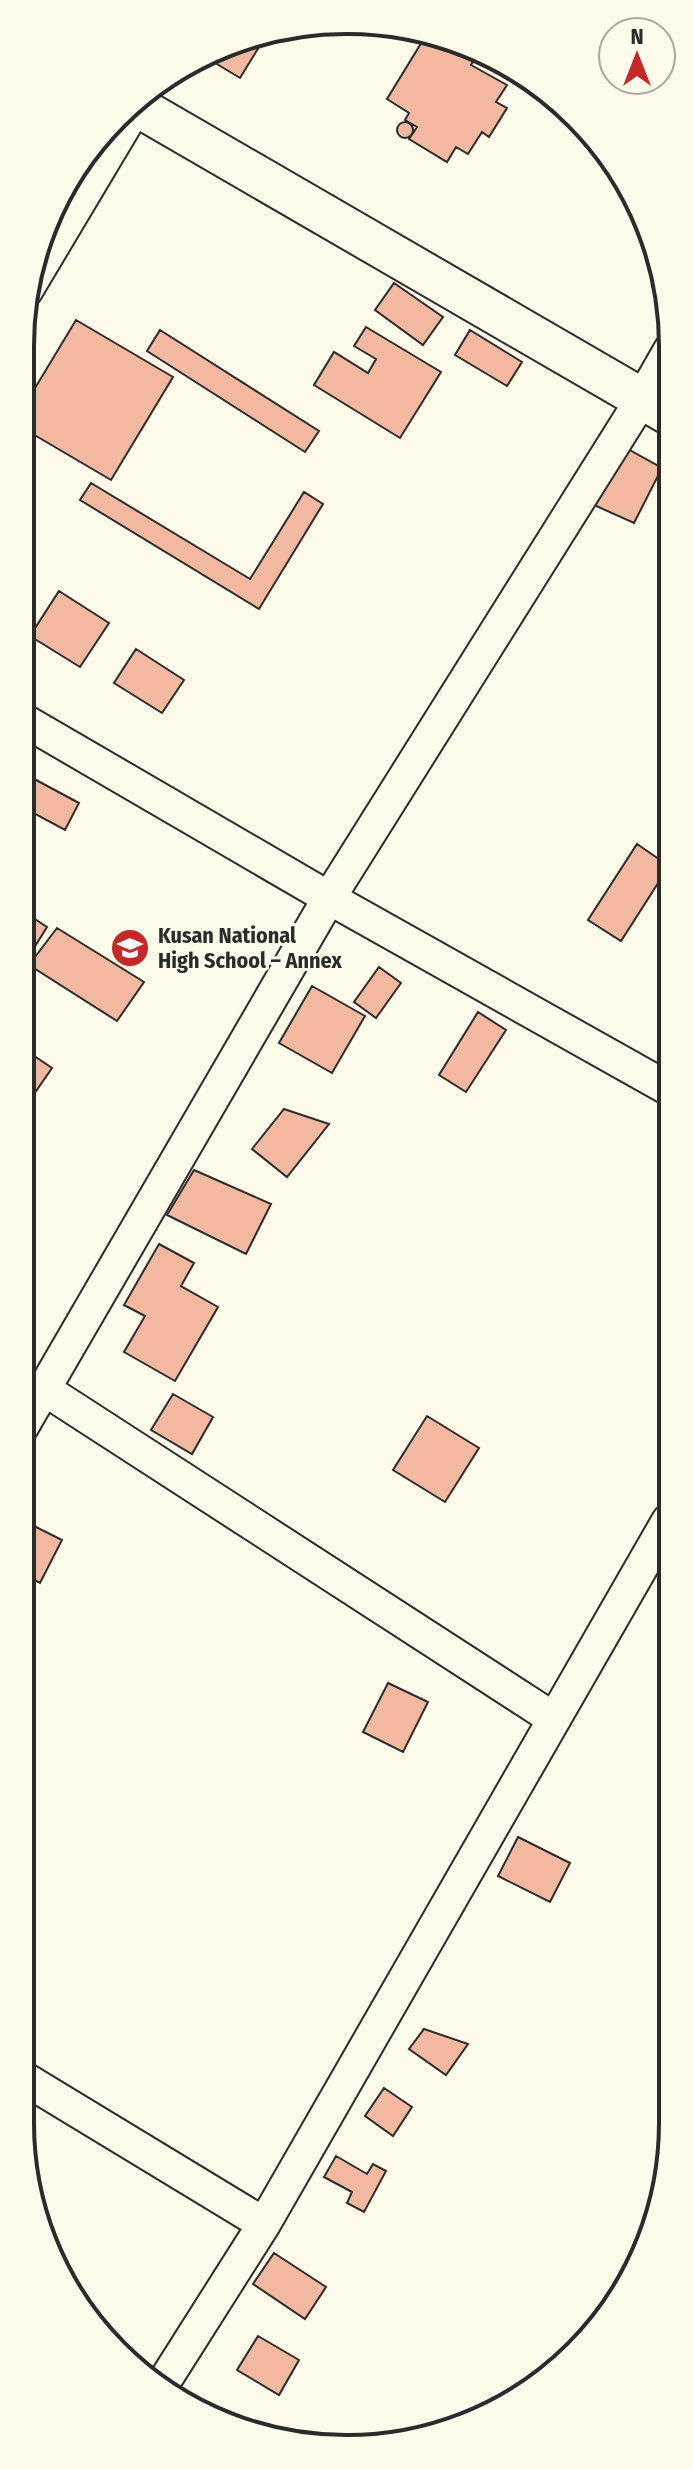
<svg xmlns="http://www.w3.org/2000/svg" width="693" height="2469" viewBox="0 0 693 2469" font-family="'Fira Sans Condensed',sans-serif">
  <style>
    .building { fill: #f2b8a0; stroke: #2b2b2b; stroke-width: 2 }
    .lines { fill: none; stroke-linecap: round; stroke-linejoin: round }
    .minor-casing { stroke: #2b2b2b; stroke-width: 36 }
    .tertiary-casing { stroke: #2b2b2b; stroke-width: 44 }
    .minor { stroke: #fdfbea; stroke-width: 32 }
    .tertiary { stroke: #fdfbea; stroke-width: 40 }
    .labels { text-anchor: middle; stroke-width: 6; stroke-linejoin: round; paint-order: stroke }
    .poi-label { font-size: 22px; font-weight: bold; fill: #2b2b2b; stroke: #fdfbea; text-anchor: start }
    .rim { fill: none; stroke: #2b2b2b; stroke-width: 4 }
  </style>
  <rect width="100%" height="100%" fill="#fdfbea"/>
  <path class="building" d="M428 32 480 50 471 65 507 85 496 102 507 108 489 137 482 132 468 154 456 147 447 162 409 139 417 127 405 120 409 113 387 99Z
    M255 38 262 42 240 78 207 58Z
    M397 130a8 8 0 1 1 16 0a8 8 0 1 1-16 0Z
    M394 283 443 317 423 345 375 310Z
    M76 320 173 377 111 480 26 430V403Z
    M366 327 441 372 400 438 314 385 334 352 368 373 376 359 354 346Z
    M160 330 319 431 305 452 147 351Z
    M470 330 522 362 507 386 455 355Z
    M626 448 662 468 634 523 594 505Z
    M91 483 250 579 304 492 323 504 259 609 80 500Z
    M59 591 109 623 80 667 30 636Z
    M136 649 184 680 162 713 114 683Z
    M25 774 79 803 65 830 24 808Z
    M637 844 669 866 621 941 588 920Z
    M24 912 47 927 24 964Z
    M57 928 144 982 117 1021 29 965Z
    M379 967 401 983 376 1018 354 1002Z
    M312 986 365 1016 332 1073 279 1043Z
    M478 1012 506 1030 466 1092 439 1075Z
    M24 1049 52 1068 23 1110Z
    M284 1109 329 1124 287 1177 252 1149Z
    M194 1170 271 1204 246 1254 167 1215Z
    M159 1244 194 1263 181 1286 218 1307 175 1381 124 1352 145 1316 124 1305Z
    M173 1394 213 1417 192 1454 151 1430Z
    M427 1416 479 1448 445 1502 393 1470Z
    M22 1520 62 1540 40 1583 22 1574Z
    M388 1683 428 1702 403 1752 363 1732Z
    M518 1837 570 1863 550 1902 498 1876Z
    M424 2029 468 2044 446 2075 409 2049Z
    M384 2088 412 2107 393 2136 365 2116Z
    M336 2156 367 2174 373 2164 386 2171 364 2212 347 2203 352 2192 324 2177Z
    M274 2253 326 2287 305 2319 253 2284Z
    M258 2336 299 2360 279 2395 237 2370Z"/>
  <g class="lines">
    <g class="minor-casing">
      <path id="minor" d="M26 291 140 100
        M25 721 329 898 669 1089
        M44 1389 554 1719
        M22 1427 329 898 642 399 670 350
        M20 2076 264 2224
        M162 2385 264 2224 668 1521"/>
    </g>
    <g class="tertiary-casing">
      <path id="tertiary" d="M135 105 670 415"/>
    </g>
    <use href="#minor" class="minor"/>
    <use href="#tertiary" class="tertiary"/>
  </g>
  <defs>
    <g id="school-disc" transform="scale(2)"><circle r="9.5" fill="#c62828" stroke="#fdfbea"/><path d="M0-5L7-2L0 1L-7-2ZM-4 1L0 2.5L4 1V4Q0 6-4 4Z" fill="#fff"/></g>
  </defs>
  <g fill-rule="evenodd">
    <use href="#school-disc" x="130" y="948"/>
  </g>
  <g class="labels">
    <g class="poi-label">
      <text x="158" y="943">Kusan National<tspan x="158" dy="25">High School – Annex</tspan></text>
    </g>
  </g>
  <path d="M0 0H693V2469H0ZM346 34H347A312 312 0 0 1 659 346V2123A312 312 0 0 1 347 2435H346A312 312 0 0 1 34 2123V346A312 312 0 0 1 346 34Z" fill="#fdfbea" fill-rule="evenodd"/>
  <path class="rim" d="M346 34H347A312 312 0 0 1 659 346V2123A312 312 0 0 1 347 2435H346A312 312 0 0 1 34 2123V346A312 312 0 0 1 346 34Z"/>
  <g transform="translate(637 56)"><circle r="38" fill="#fdfbea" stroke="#a9a89e" stroke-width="2"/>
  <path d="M0-6L14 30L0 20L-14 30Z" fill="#c62828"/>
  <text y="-12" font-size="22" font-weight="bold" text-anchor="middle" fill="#2b2b2b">N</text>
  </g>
</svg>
